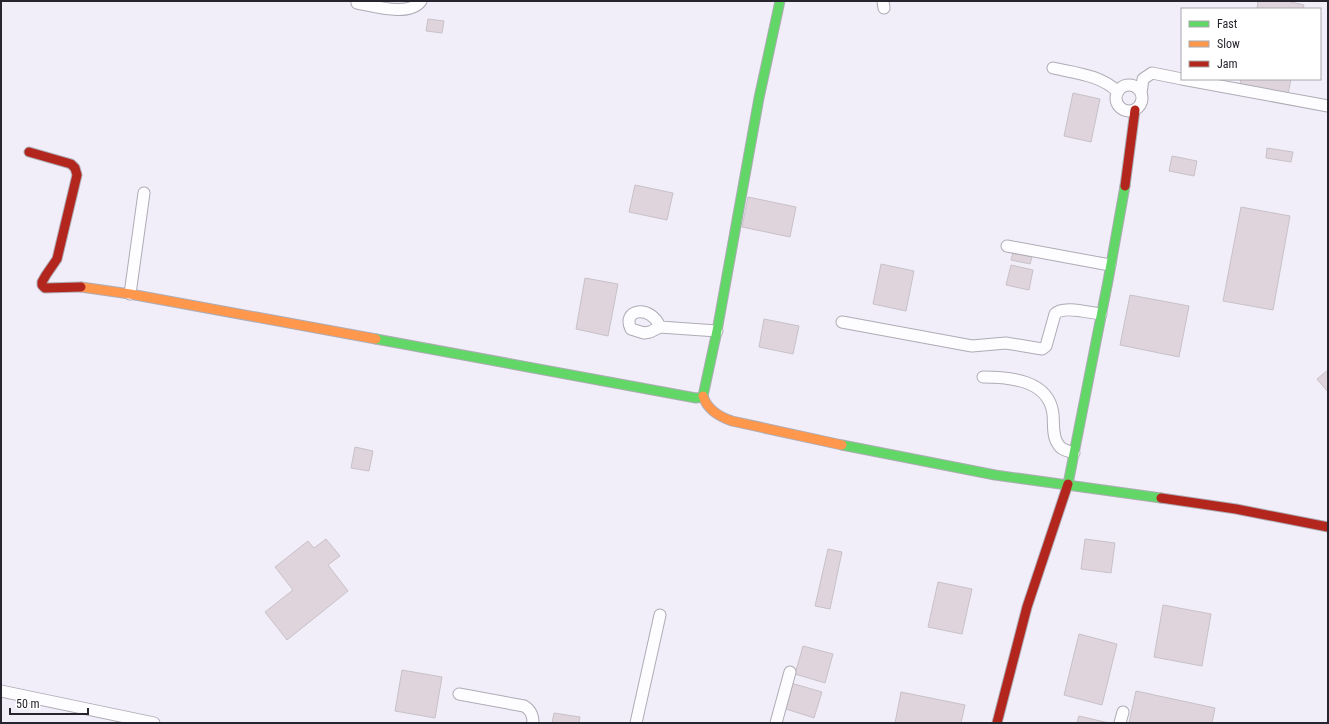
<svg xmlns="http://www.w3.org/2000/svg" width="1329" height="724" viewBox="0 0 1329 724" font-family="'Roboto Condensed',sans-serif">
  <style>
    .building { fill: #dfd4dc; stroke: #c8c1c8 }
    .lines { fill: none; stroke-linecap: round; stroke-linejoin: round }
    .street-casing { stroke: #aeacb5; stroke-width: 13 }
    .fast-casing { stroke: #aeacb5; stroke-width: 11 }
    .slow-casing { stroke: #aeacb5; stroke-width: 11 }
    .jam-casing { stroke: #aeacb5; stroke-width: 11 }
    .street { stroke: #fdfcfe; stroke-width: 11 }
    .fast { stroke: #63d668; stroke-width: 9 }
    .slow { stroke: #ff974d; stroke-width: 9 }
    .jam { stroke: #b3261e; stroke-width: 9 }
  </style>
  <rect width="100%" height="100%" fill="#f1eefa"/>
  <path class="building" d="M1258 1H1287L1304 5 1303 9H1257Z
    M428 19 444 21 442 33 426 31Z
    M1241 79H1291L1288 94 1240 84Z
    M1073 93 1100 99 1091 142 1064 136Z
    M1267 148 1293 152 1291 162 1266 158Z
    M1172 156 1197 161 1194 176 1169 171Z
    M635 185 673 193 667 220 629 212Z
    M748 197 796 207 790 237 742 227Z
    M1241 207 1290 216 1273 310 1223 301Z
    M1013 253 1032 257 1030 264 1011 260Z
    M881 264 914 271 906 311 873 304Z
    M1011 265 1033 270 1029 290 1006 285Z
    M585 278 618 284 608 336 576 329Z
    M1130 295 1189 306 1179 357 1120 345Z
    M764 319 799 326 793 354 759 347Z
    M1328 370V392L1317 379Z
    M355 447 373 451 369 471 351 468Z
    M326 539 340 556 328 565 348 591 287 640 265 612 293 590 275 567 308 541 314 548Z
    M1085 539 1115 543 1111 573 1081 569Z
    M828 549 842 552 830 609 815 606Z
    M938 582 972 589 962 634 928 627Z
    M1163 605 1211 614 1202 666 1154 657Z
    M1079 634 1117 644 1102 705 1064 695Z
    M803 646 833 654 825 683 795 674Z
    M402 670 442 677 435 718 395 711Z
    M791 683 822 692 814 718 783 708Z
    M1136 691 1215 708 1212 723H1129Z
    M901 692 965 705 961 723H895Z
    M554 713 580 717 579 723H552Z
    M1079 716 1109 723H1077Z"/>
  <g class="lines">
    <g class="street-casing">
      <path id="street" d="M883 1 884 8
        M357 3C374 6 409 17 421 1
        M1053 68C1075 73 1101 75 1118 92
        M1182 79 1328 106
        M1116 98a13 13 0 1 1 26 0a13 13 0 1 1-26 0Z
        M1141 93 1143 79 1152 73 1182 79
        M1007 246 1110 265
        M130 294 144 193
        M842 322 972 346 1006 343 1042 349 1046 346 1055 314C1063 305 1090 313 1101 314
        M660 327C651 304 621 309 631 329L644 333 650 332 660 327 717 331
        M983 377C1010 377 1049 380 1053 414 1054 423 1052 436 1058 444 1061 450 1068 451 1074 453
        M1 691 154 723
        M459 694 524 706C531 710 533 715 533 723
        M636 723 660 615
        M776 723 790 672
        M1120 723 1123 712"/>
    </g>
    <g class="fast-casing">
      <path id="fast" d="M376 339 696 398 703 397
        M703 396 717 331 759 98 780 1
        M842 445 995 475 1161 498
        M1068 484 1108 281 1125 186"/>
    </g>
    <g class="slow-casing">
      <path id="slow" d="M81 287 130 294 376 339
        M703 396C707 409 720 417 732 421L842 445"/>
    </g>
    <g class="jam-casing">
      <path id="jam" d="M29 152 71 164 75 168 77 175 57 259 46 275 42 282V285L45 288 81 287
        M1125 186 1135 110
        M1161 498 1236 509 1328 527
        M997 723 1027 607 1068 484"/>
    </g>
    <use href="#street" class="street"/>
    <use href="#fast" class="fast"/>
    <use href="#slow" class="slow"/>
    <use href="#jam" class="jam"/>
  </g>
  <rect width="1329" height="724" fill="none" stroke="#26252e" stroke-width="4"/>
  <rect x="1181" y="8" width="140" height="72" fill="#ffffff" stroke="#a8a8ab"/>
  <rect x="1189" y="21" width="20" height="6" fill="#63d668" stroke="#a8a8ab"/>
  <text x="1217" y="28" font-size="12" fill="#26252e">Fast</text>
  <rect x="1189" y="41" width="20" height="6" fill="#ff974d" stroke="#a8a8ab"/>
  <text x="1217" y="48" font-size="12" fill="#26252e">Slow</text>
  <rect x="1189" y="61" width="20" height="6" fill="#b3261e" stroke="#a8a8ab"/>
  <text x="1217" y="68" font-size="12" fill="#26252e">Jam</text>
  <path d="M10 708v6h78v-6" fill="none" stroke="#26252e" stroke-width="2"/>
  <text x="16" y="708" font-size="12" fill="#26252e" stroke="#ffffff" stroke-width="3" paint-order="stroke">50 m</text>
</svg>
